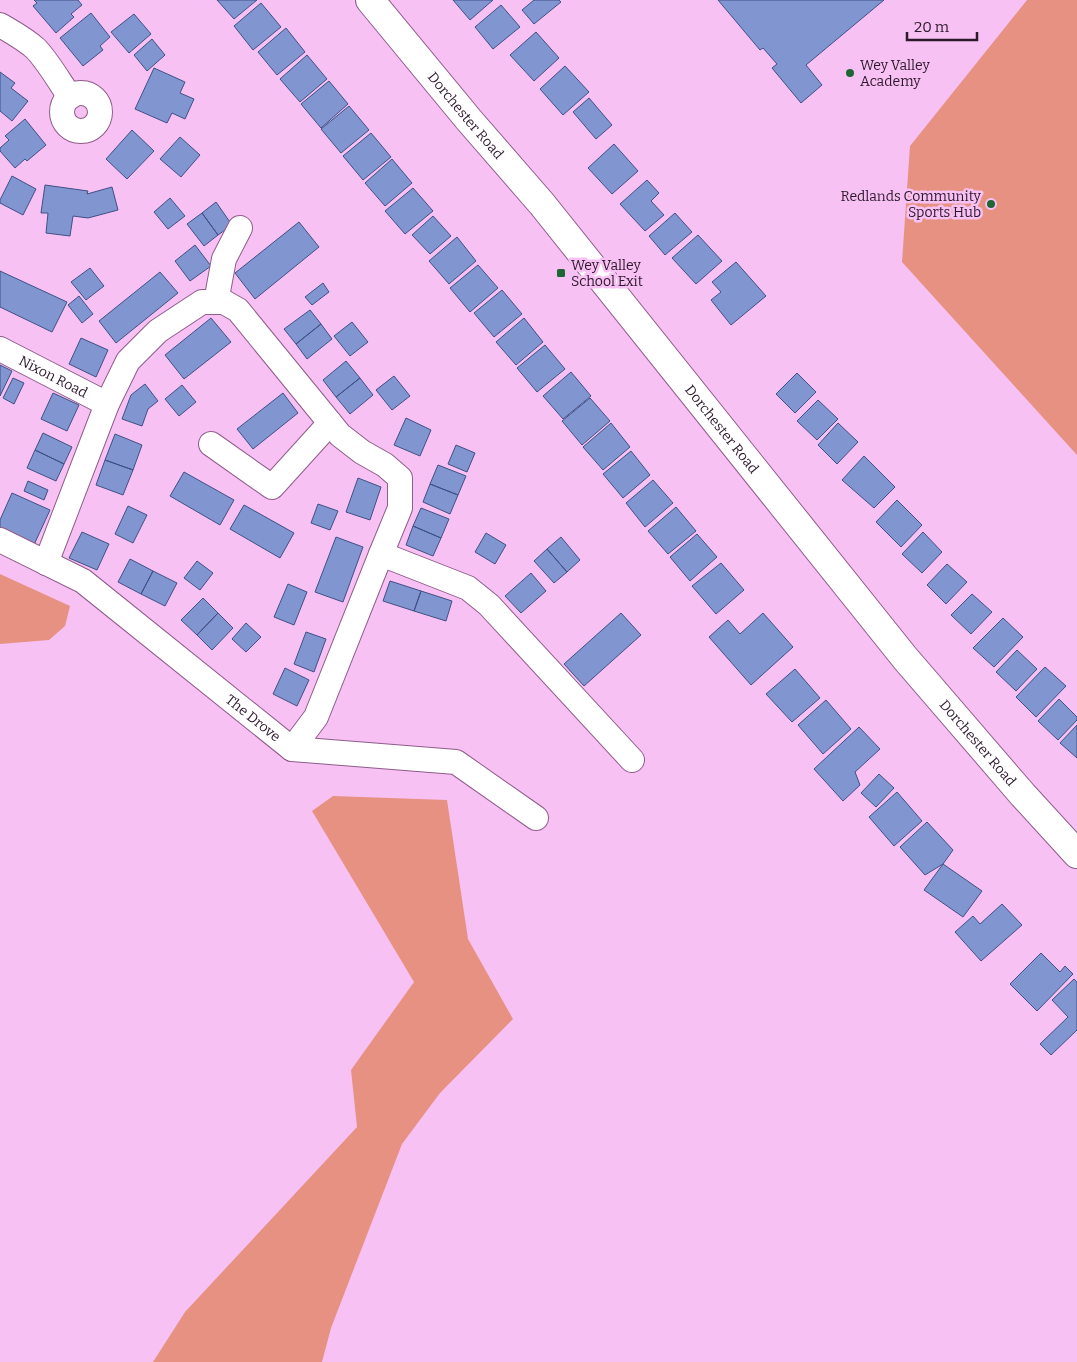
<svg xmlns="http://www.w3.org/2000/svg" width="1077" height="1362" viewBox="0 0 1077 1362" font-family="Bitter,serif">
  <style>
    .green { fill: #e79183 }
    .building { fill: #8195d0; stroke: #3f5085 }
    .lines { fill: none; stroke-linecap: round; stroke-linejoin: round }
    .minor-casing { stroke: #8e5d8a; stroke-width: 26 }
    .secondary-casing { stroke: #8e5d8a; stroke-width: 30 }
    .minor { stroke: #fff; stroke-width: 24 }
    .secondary { stroke: #fff; stroke-width: 28 }
    .poi-dot { fill: #1e6633; stroke: #f8c1f3; stroke-width: 2 }
    .labels { text-anchor: middle; stroke-width: 5; stroke-linejoin: round; paint-order: stroke }
    .poi-label { font-size: 14px; fill: #2d192c; stroke: #f8c1f3; text-anchor: start }
    .street-label { font-size: 14px; fill: #2d192c; stroke: #f8c1f3 }
  </style>
  <rect width="100%" height="100%" fill="#f8c1f3"/>
  <path class="green" d="M1027 0H1077V455L902 262 910 146Z
    M0 574 70 606 65 626 49 640 0 644Z
    M333 796 447 800 468 939 513 1019 440 1093 402 1144 331 1328 322 1362H153L185 1312 357 1127 351 1070 414 982 312 811Z"/>
  <path class="building" d="M34 0H78L82 5 71 14 74 17 56 33 33 6 37 3Z
    M217 0H257L234 19Z
    M453 0H493L470 20Z
    M534 0H559L561 2 534 24 522 10Z
    M718 0H884L806 65 822 85 801 103 772 68 777 64 763 48 760 50Z
    M261 3 281 27 253 50 234 26Z
    M501 5 520 27 493 49 475 27Z
    M91 13 110 37 100 46 103 50 83 66 60 38Z
    M134 14 151 34 129 53 111 32Z
    M286 28 305 52 277 75 258 52Z
    M536 32 559 58 534 81 510 55Z
    M152 39 165 55 147 71 134 55Z
    M307 55 327 79 300 102 280 79Z
    M565 66 589 92 563 115 540 89Z
    M154 68 185 82 180 93 194 99 185 119 172 113 167 123 135 109Z
    M0 72 15 83 11 88 28 101 12 121 0 111Z
    M329 81 348 104 321 128 301 104Z
    M589 98 612 125 596 139 573 112Z
    M349 106 369 130 341 153 321 129Z
    M25 119 46 145 27 161 25 159 15 168 0 151V148L9 140 5 136Z
    M132 130 154 151 127 179 106 159Z
    M371 133 391 157 363 180 343 156Z
    M180 137 200 155 181 177 160 159Z
    M614 144 638 171 612 194 588 168Z
    M392 159 412 183 385 206 365 183Z
    M12 176 36 189 23 215 0 203V200Z
    M647 180 659 193 651 201 664 215 645 231 620 204Z
    M45 185 88 191 87 194 112 187 118 210 88 218 73 216 70 236 46 233 48 213H41Z
    M413 188 433 211 405 234 385 211Z
    M170 198 185 216 168 229 154 212Z
    M216 202 232 225 218 235 202 213Z
    M202 213 218 235 204 246 187 224Z
    M675 213 692 232 665 255 649 236Z
    M433 216 451 236 430 254 412 235Z
    M299 222 319 247 255 299 235 273Z
    M698 235 722 261 696 284 672 258Z
    M457 237 476 261 449 284 429 261Z
    M195 245 211 266 190 281 175 261Z
    M736 262 766 296 731 325 711 300 721 292 712 282Z
    M478 265 498 288 470 312 450 288Z
    M90 268 104 286 86 300 71 282Z
    M0 271 67 302 52 332 0 307Z
    M160 272 178 293 116 343 99 321Z
    M323 283 329 292 312 305 305 297Z
    M502 290 522 314 494 337 474 313Z
    M79 296 93 314 82 323 68 305Z
    M310 310 321 324 296 344 284 329Z
    M211 318 231 342 184 379 165 355Z
    M524 318 543 342 516 365 496 342Z
    M352 322 368 342 350 356 334 336Z
    M321 324 332 339 307 359 296 344Z
    M81 338 108 350 96 377 69 364Z
    M545 345 565 369 537 392 517 368Z
    M346 361 360 378 336 397 323 380Z
    M0 365 12 371 0 396Z
    M571 372 591 396 563 419 543 396Z
    M797 373 816 392 795 413 776 394Z
    M394 376 410 396 392 410 376 390Z
    M13 378 24 383 14 404 3 398Z
    M360 378 373 395 350 414 336 397Z
    M145 384 158 401 148 409 142 426 122 419 131 395Z
    M182 385 196 402 179 416 165 399Z
    M53 393 79 405 67 431 41 419Z
    M283 393 298 413 253 449 237 429Z
    M590 398 610 421 582 445 562 421Z
    M818 400 838 419 817 440 797 421Z
    M406 418 431 430 420 456 394 445Z
    M611 423 630 447 603 470 583 447Z
    M838 423 858 442 837 464 818 445Z
    M43 433 72 447 64 464 35 450Z
    M115 434 142 445 133 470 105 460Z
    M456 445 475 453 467 472 448 464Z
    M35 450 64 464 56 481 27 468Z
    M631 451 650 475 623 498 603 474Z
    M864 456 895 487 874 508 842 480Z
    M105 460 133 470 123 495 96 485Z
    M438 465 466 476 458 495 430 484Z
    M184 472 234 500 220 525 170 496Z
    M358 478 381 487 370 520 346 512Z
    M653 480 673 503 645 527 626 503Z
    M28 481 48 490 44 500 24 491Z
    M430 484 458 495 450 514 423 502Z
    M12 493 50 510 33 547 0 532V520Z
    M897 500 922 525 901 547 876 522Z
    M318 504 338 511 330 530 311 523Z
    M244 505 294 533 280 558 230 529Z
    M128 506 147 515 133 543 115 534Z
    M676 507 696 531 668 554 648 531Z
    M421 508 449 519 441 538 413 526Z
    M413 526 441 538 433 556 406 545Z
    M82 532 109 544 97 570 69 558Z
    M923 532 942 552 922 573 902 554Z
    M486 533 506 545 495 564 475 552Z
    M697 534 717 557 690 581 670 557Z
    M336 537 363 547 343 602 315 592Z
    M561 537 580 560 567 572 547 549Z
    M547 549 567 572 554 583 534 561Z
    M130 559 153 571 141 594 118 582Z
    M197 561 213 573 200 590 184 578Z
    M721 563 744 590 716 614 692 586Z
    M947 564 967 582 946 604 927 585Z
    M153 571 177 583 165 606 141 594Z
    M531 573 546 591 521 613 505 596Z
    M390 581 421 591 414 611 383 601Z
    M288 584 307 592 294 625 274 617Z
    M421 591 452 601 446 621 414 611Z
    M972 594 992 612 971 634 951 615Z
    M203 598 218 613 197 635 181 620Z
    M218 613 233 628 212 650 197 635Z
    M621 613 641 635 584 686 564 664Z
    M763 613 793 647 751 685 709 637 728 620 740 634Z
    M1003 618 1023 637 994 667 973 648Z
    M246 623 261 637 246 652 232 639Z
    M306 632 326 639 314 672 294 664Z
    M1017 650 1037 669 1016 691 996 672Z
    M1045 667 1066 686 1036 717 1016 697Z
    M285 668 309 680 297 706 273 694Z
    M795 669 820 698 792 722 766 694Z
    M1059 699 1077 717V720L1058 740 1038 721Z
    M826 700 851 729 823 754 798 725Z
    M1077 725V758L1060 743Z
    M859 727 880 749 855 772 860 785 843 801 814 769Z
    M879 774 894 788 876 807 861 793Z
    M897 792 922 821 894 846 869 817Z
    M927 822 953 850 943 864 925 875 900 847Z
    M943 864 982 891 963 917 924 890Z
    M1002 904 1022 925 981 961 955 932 973 916 980 924Z
    M1041 953 1060 972 1065 966 1073 974 1037 1011 1010 984Z
    M1074 979 1077 982V1030L1051 1055 1040 1044 1068 1017 1052 1000Z"/>
  <g class="lines">
    <g class="minor-casing">
      <g id="minor">
        <path d="M0 25C12 32 25 39 36 49 49 63 59 81 70 97"/>
        <circle cx="81" cy="112" r="19"/>
        <path d="M216 302 224 259 240 228"/>
        <path id="s1" d="M0 349 107 404"/>
        <path d="M211 444 272 487 330 423"/>
        <path id="s2" d="M0 540 83 581 292 749 456 762 536 818"/>
        <path d="M381 554 468 588 489 605 632 760"/>
        <path d="M46 563 107 404 128 361 158 331 202 302H224L238 310 340 435 362 452 385 465 400 478V508L381 554 316 717 292 749"/>
      </g>
    </g>
    <g class="secondary-casing">
      <g id="secondary">
        <path id="s3" d="M370 0 469 120 542 204 905 658 1023 795 1077 854"/>
      </g>
    </g>
    <use href="#minor" class="minor"/>
    <use href="#secondary" class="secondary"/>
  </g>
  <g class="poi-dot">
    <circle cx="850" cy="73" r="5"/>
    <circle cx="991" cy="204" r="5"/>
    <rect x="556" y="268" width="10" height="10" rx="2.5"/>
  </g>
  <g class="labels">
    <g class="poi-label">
      <text x="860" y="70">Wey Valley<tspan x="860" dy="16">Academy</tspan></text>
      <text x="981" y="201" text-anchor="end">Redlands Community<tspan x="981" dy="16">Sports Hub</tspan></text>
      <text x="571" y="270">Wey Valley<tspan x="571" dy="16">School Exit</tspan></text>
    </g>
    <g class="street-label">
      <text dy="5" stroke="none"><textPath href="#s3" startOffset="150">Dorchester Road</textPath></text>
      <text dy="5" stroke="none"><textPath href="#s1" startOffset="60">Nixon Road</textPath></text>
      <text dy="5" stroke="none"><textPath href="#s3" startOffset="555">Dorchester Road</textPath></text>
      <text dy="5" stroke="none"><textPath href="#s2" startOffset="311">The Drove</textPath></text>
      <text dy="5" stroke="none"><textPath href="#s3" startOffset="960">Dorchester Road</textPath></text>
    </g>
  </g>
  <path d="M907 32v8h70v-8" fill="none" stroke="#2d192c" stroke-width="2.5"/>
  <text x="914" y="32" font-size="15" fill="#2d192c" stroke="#f8c1f3" stroke-width="4" paint-order="stroke">20 m</text>
</svg>
